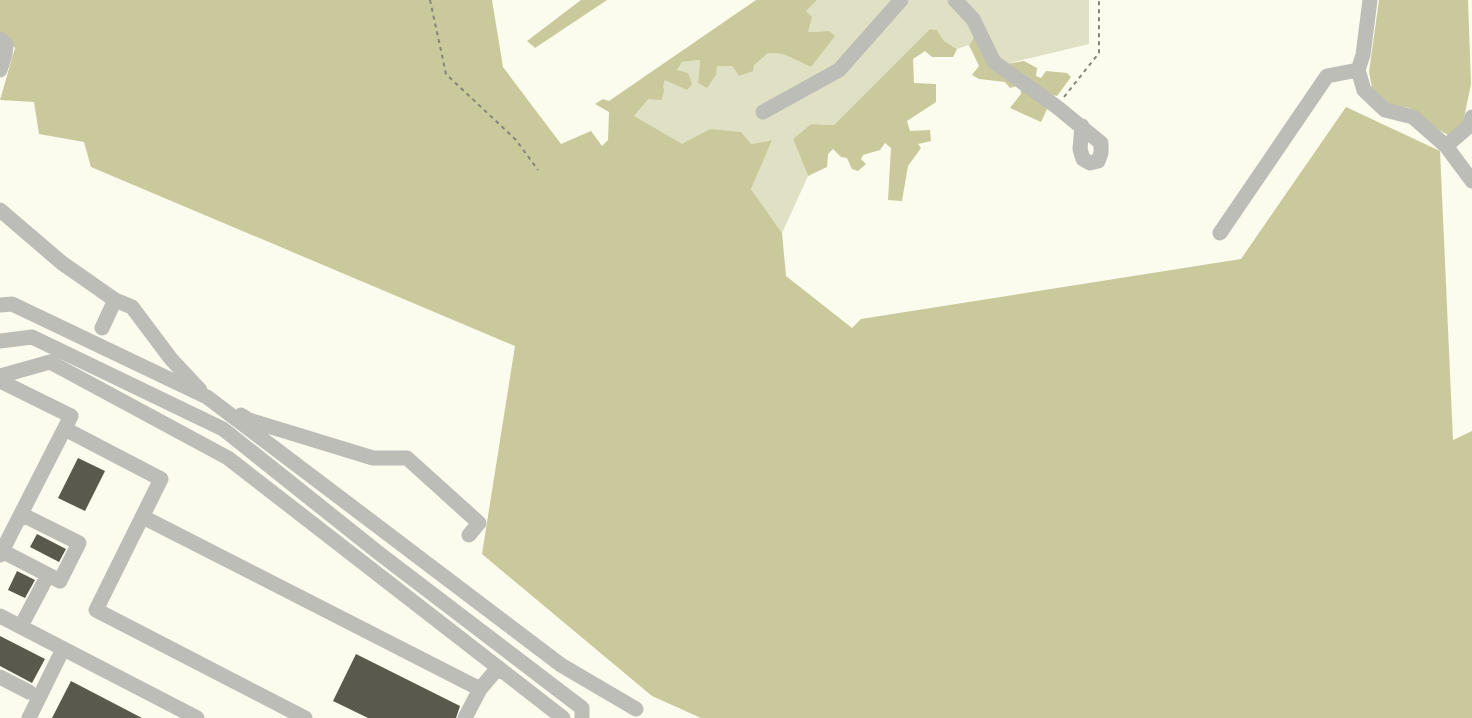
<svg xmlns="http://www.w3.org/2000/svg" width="1472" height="718" viewBox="0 0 1472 718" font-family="Ubuntu,sans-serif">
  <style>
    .green { fill: #e0e0c4 }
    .forest { fill: #cac99c }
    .building { fill: #59594e }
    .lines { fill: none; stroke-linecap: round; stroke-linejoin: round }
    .path { stroke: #85857c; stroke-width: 2; stroke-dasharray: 4 4; stroke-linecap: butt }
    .minor { stroke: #bdbdb7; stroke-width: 15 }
  </style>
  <rect width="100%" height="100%" fill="#fbfbee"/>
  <path class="green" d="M817 0H1089V44L1006 64 975 37 969 45 957 49 944 41 937 30 930 29 834 125 811 124 793 139 808 176 782 233 751 189 771 140 751 144 710 129 682 145 633 116 648 98 663 87 665 80 677 70 682 62 700 60 698 83 717 66H732L739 76 768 53 783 54 811 67 829 31 808 32 805 11Z"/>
  <path class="forest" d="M0 0H492L503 67 561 144 591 131 602 146 608 140 609 112 595 104 603 99 609 101 756 0H817L806 11 812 17 808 32 829 31 835 36 811 67 783 54 768 53 754 65 753 71 739 76 732 66H717L716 75 707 88 698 83 700 60 682 62 677 70 688 73 692 84 687 90 665 80 663 87 664 90 662 100 648 99 634 116 682 144 710 129 741 132 751 144 772 140 751 189 782 233 786 276 852 328 861 319 1241 259 1346 107 1440 151 1453 440 1472 431V718H701L652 696 482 554 515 346 91 167 84 142 39 134 34 102 0 100 15 48 0 36Z
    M581 0H607L535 48 527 41Z
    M1379 0H1468L1471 84 1463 123 1448 135 1429 124 1419 113 1409 108 1389 105 1373 93 1369 72Z
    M930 29 937 30 944 41 957 49 953 57H932L925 51 913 59 914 83 936 84V102L907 121 910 131 930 130 931 141 918 144 921 148 908 166 902 201 888 200 891 148 885 143 880 150 863 155 861 159 866 164 858 171 852 169 847 158 841 157 833 149 828 154 827 167 808 176 793 139 811 124 834 125Z
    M975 36 1006 64 1024 61 1037 68 1036 76 1041 78 1046 71 1067 73 1071 77 1057 96 1047 94 1048 107 1041 122 1010 108 1021 94 1020 85 1010 88 1005 82 979 79 972 75 979 66 969 45Z"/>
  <path class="building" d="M78 458 105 471 85 511 58 498Z
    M37 534 66 549 59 562 30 547Z
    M17 571 35 580 25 598 8 590Z
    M0 636 45 659 32 683 0 666Z
    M356 654 460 706 456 718H368L333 701Z
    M71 681 142 718H52Z"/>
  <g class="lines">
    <path class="path" d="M430 0 446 74 516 140 538 170
      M1064 97 1099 53V0"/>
    <path class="minor" d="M955 0 973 19 994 62 1057 107 1101 143V153L1098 161 1090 163 1083 159 1080 149 1082 126
      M1370 0 1363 55 1358 70 1364 90 1385 110 1413 117 1446 146 1472 181
      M0 39 6 44 5 55 0 70
      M763 112 839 70 901 0
      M1446 146 1468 127 1472 117
      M0 210 62 263 115 300 102 328
      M1220 233 1327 76 1358 70
      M115 300 132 307 171 359 200 390
      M0 305 12 304 207 397 561 665 636 709
      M0 341 32 337 223 429 380 554 582 708V718
      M0 376 50 362 228 458 563 718
      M0 381 71 416 0 555
      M241 415 249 420 373 458H407L479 523 469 535
      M65 429 161 479 96 610 305 718
      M143 517 480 689
      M2 551 60 581 79 543 21 514
      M0 616 197 718
      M21 626 48 575
      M0 677 29 692
      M29 718 63 649
      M465 718 480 689 498 668"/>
  </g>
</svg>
